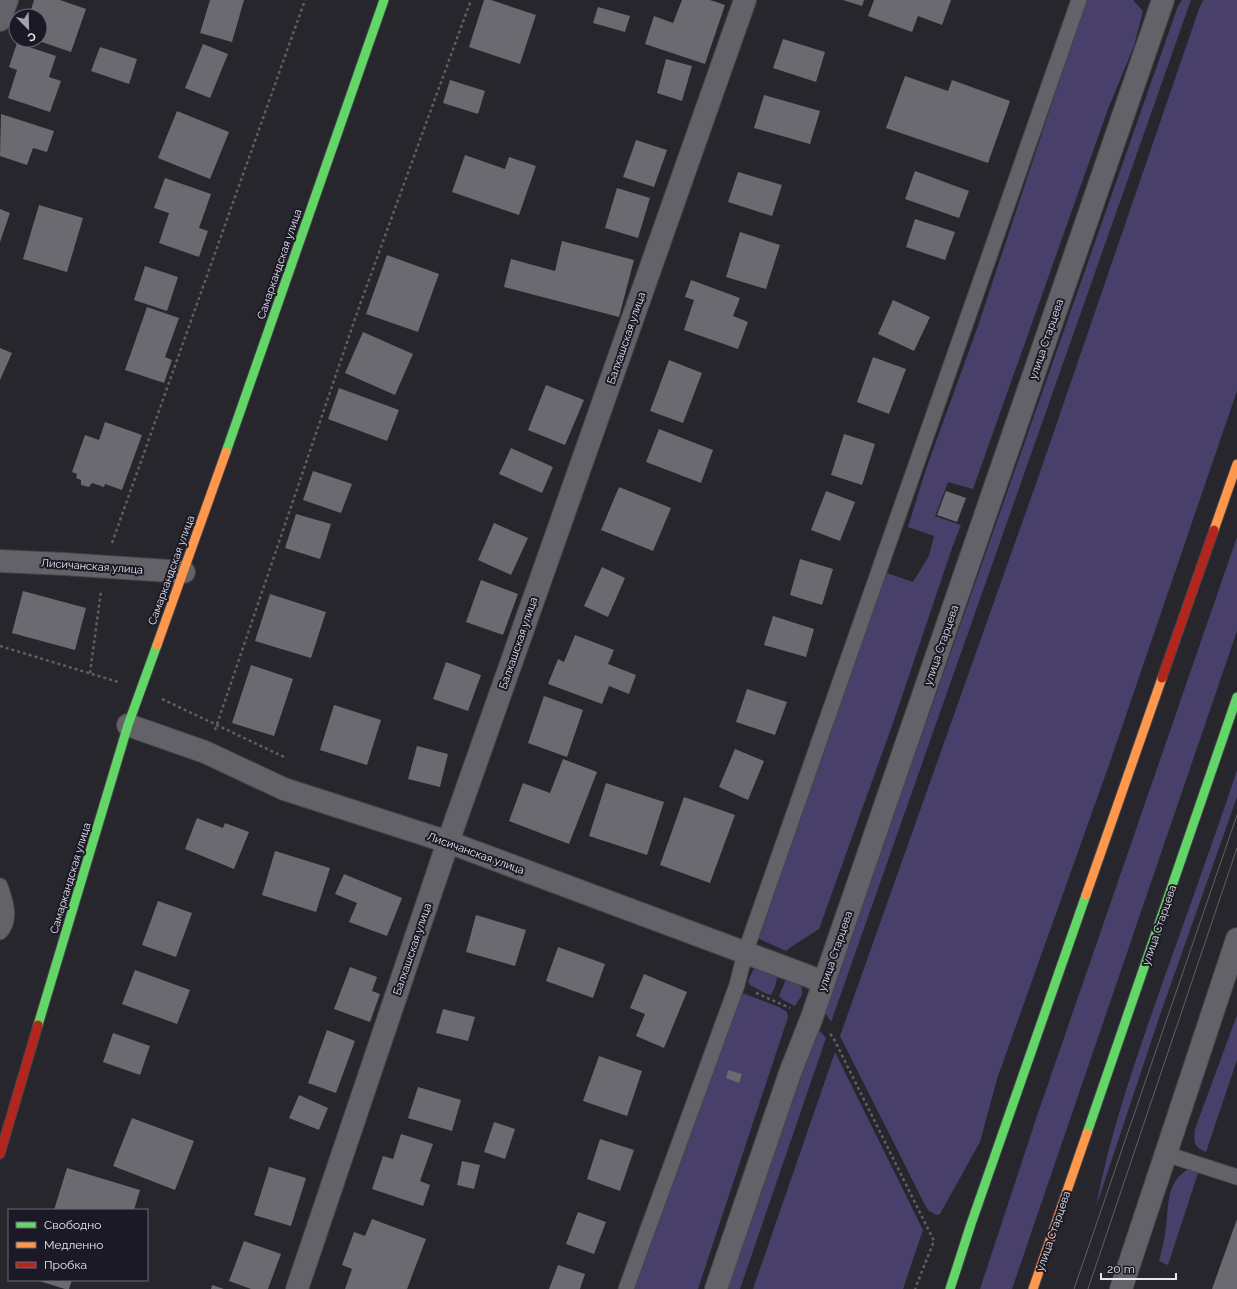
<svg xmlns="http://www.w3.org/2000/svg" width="1237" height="1289" viewBox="0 0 1237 1289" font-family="Raleway,sans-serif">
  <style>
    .green { fill: #48406b }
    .building { fill: #6b6a70 }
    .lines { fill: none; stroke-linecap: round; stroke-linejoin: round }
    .lane-casing { stroke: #434349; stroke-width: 17 }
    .street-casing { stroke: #434349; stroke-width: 24 }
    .fast-casing { stroke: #434349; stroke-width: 11 }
    .slow-casing { stroke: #434349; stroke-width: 11 }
    .jam-casing { stroke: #434349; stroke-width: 11 }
    .path { stroke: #5f5f63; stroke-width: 2.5; stroke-dasharray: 3 3; stroke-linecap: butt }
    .lane { stroke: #636268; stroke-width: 15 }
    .street { stroke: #636268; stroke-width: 22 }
    .fast { stroke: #63d668; stroke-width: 9 }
    .slow { stroke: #ff974d; stroke-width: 9 }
    .jam { stroke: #b3261e; stroke-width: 9 }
    .tram { stroke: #616066; stroke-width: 1 }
    .labels { text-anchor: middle; stroke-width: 4; stroke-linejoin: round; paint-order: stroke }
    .street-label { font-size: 11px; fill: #e7e6f0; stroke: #1b1926 }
  </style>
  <rect width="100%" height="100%" fill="#26262c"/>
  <path class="green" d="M1086 0H1133L1143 11 1134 46 1108 109 973 489 948 482 935 516 961 525 952 548 893 723 819 929 791 947 786 951 755 937 884 572 913 582 929 556 934 536 908 527 926 469 978 326Z
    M1182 0H1191L831 1022 824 1011 874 871 1178 6Z
    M1203 0H1237V391L1110 762 997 1079 980 1142 940 1214 937 1215 929 1211 925 1205 840 1036 1038 478 1199 9Z
    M1237 537V631L1012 1289H980L1037 1116Z
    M1237 770V797L1161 1012 1096 1207C1108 1142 1130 1076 1152 1013 1180 932 1210 852 1237 770Z
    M756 964 778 973 775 987 771 995 767 994 750 985 748 981Z
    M788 974C794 978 804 985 802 994 801 998 797 1002 795 1006L783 1000 779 996Z
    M740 992 779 1007 787 1012 788 1017 698 1289H633Z
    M1237 1015V1060L1206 1152C1193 1147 1194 1142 1195 1129Z
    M817 1028 826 1038 740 1289H728Z
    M835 1052 923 1230 903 1289H753Z
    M1192 1167 1199 1170 1168 1265 1159 1261C1162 1249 1165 1238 1166 1227 1169 1202 1166 1180 1192 1167Z"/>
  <path class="building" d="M34 0H60L86 9 71 52 36 40H40V16H29Z
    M210 0H244L232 42 200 33Z
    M484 0H491L536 15 520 64 469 47Z
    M682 0H710L725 5 705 64 645 44 654 16 673 23Z
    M843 0H864L862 6Z
    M874 0H951L942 25 918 16 912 32 868 16Z
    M598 7 630 16 625 32 593 23Z
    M783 39 825 52 816 82 773 68Z
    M17 43 56 56 49 77 61 81 50 112 8 98 17 70 9 67Z
    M203 44 228 54 210 98 185 88Z
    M100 47 137 59 129 84 91 71Z
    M666 59 692 66 682 101 657 93Z
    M905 76 948 91 952 80 1010 101 988 163 886 128Z
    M450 80 485 91 478 114 443 103Z
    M764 95 820 111 810 144 754 128Z
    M177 111 229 132 210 179 158 158Z
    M1 114 54 131 47 152 33 148 27 165 0 156Z
    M636 140 667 150 654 187 623 177Z
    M465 155 505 169 509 157 536 166 519 215 452 192Z
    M915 171 969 191 959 218 905 199Z
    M738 172 782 185 772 216 728 202Z
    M165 178 211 194 199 228 208 231 199 257 159 243 169 213 154 208Z
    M617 188 650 198 638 238 605 228Z
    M39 205 83 218 67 272 23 259Z
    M0 209 10 213 0 242Z
    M915 219 955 232 945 260 906 247Z
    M740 232 780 245 766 289 726 277Z
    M562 241 634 260 619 317 504 287 511 259 555 271Z
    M387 255 439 274 418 332 366 314Z
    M145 266 178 277 167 311 134 300Z
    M691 280 740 298 733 316 748 322 738 349 684 330 694 300 685 297Z
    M893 300 930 317 914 351 878 334Z
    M147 307 179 318 165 357 172 360 164 383 125 370Z
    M363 332 413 354 395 395 345 373Z
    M0 348 12 353 0 380Z
    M873 357 906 369 889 414 857 402Z
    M669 360 702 373 683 423 650 411Z
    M546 385 584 400 565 445 528 430Z
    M339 388 399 410 387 441 328 419Z
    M105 422 142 435 122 490 105 484 104 487 92 483 89 487 81 485V480L76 478 77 474 72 472 85 435 99 440Z
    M659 429 713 450 701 483 646 462Z
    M844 434 875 444 862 485 831 475Z
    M511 448 553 467 542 493 499 474Z
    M313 471 352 484 341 513 303 500Z
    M619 487 671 508 653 551 601 530Z
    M826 491 855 502 840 541 811 530Z
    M946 491 966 498 957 522 937 515Z
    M296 514 331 524 320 559 285 548Z
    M494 523 528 538 511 575 478 560Z
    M800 559 833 569 822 605 790 595Z
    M602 567 625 578 608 617 584 606Z
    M481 580 518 594 503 635 466 622Z
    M23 591 86 608 75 650 12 633Z
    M270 594 326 612 311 658 255 641Z
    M773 616 814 629 806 657 764 645Z
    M575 635 614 650 608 664 636 675 629 694 609 686 602 704 548 684 558 659 564 662Z
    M446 662 481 675 468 711 433 699Z
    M251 665 293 679 274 736 232 723Z
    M747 689 787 702 775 735 736 722Z
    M544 696 583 710 567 757 528 743Z
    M334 705 381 720 367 765 320 750Z
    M417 746 448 754 440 787 408 779Z
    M735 749 764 761 748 800 719 787Z
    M563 759 597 772 569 844 509 821 523 783 550 793Z
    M606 783 664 802 647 855 589 836Z
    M684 797 735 815 710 883 660 865Z
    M197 818 223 828 225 823 249 832 234 869 185 849Z
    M275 851 330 868 316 912 262 895Z
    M344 874 402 898 387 936 349 922 357 903 335 894Z
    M158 901 192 913 176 957 142 945Z
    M476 915 526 930 515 966 466 952Z
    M558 947 605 964 593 998 546 981Z
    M350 967 377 977 372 991 380 994 370 1022 334 1009Z
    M135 970 190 990 177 1024 122 1004Z
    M644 974 687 992 664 1048 636 1036 645 1014 630 1008Z
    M443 1009 475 1017 468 1041 436 1033Z
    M327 1030 355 1041 336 1093 308 1083Z
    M113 1033 150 1046 140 1075 103 1062Z
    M599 1056 642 1071 627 1116 583 1101Z
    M728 1070 742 1074 739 1083 726 1078Z
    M418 1087 461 1100 452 1131 408 1118Z
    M299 1095 328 1108 319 1130 289 1118Z
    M132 1118 194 1141 175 1190 113 1166Z
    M494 1122 515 1129 505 1159 484 1152Z
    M401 1134 433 1144 420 1181 430 1185 423 1206 372 1189 383 1156 393 1159Z
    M600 1139 634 1150 620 1191 587 1179Z
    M462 1161 480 1165 474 1189 457 1185Z
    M269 1167 306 1178 291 1226 254 1215Z
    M67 1168 140 1190 134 1210H54Z
    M578 1212 606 1222 594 1254 566 1244Z
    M372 1219 426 1239 407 1289H345L352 1269 342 1265 354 1232 365 1236Z
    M1237 1219V1289H1212Z
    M244 1241 281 1254 268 1289H251L229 1281Z
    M558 1265 585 1274 580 1289H549Z
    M36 1280H72L69 1289H65Z
    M212 1285 224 1289H211Z"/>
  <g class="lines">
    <g class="lane-casing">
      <path id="lane" d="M0 886C5 900 12 920 0 932
        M1166 1154 1237 1177
        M626 1289 737 985 745 953 1079 0"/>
    </g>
    <g class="street-casing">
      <path id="street" d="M0 20 7 0
        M0 561 64 564 184 572
        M128 725 205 752 284 789 448 842 824 982
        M297 1289 448 842 745 0
        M716 1289 790 1073 812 1017 1163 0
        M1121 1289 1237 939"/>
    </g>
    <g class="fast-casing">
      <path id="fast" d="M226 452 384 0
        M38 1025 128 725 157 645
        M1087 1133 1237 697
        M950 1289 971 1224 1086 895"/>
    </g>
    <g class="slow-casing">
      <path id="slow" d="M1214 530 1237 464
        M157 645 226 452
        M1086 895 1162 678
        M1033 1289 1087 1133"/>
    </g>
    <g class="jam-casing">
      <path id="jam" d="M1162 678 1214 530
        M0 1154 38 1025"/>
    </g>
    <path class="path" d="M112 543 305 0
      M0 646 118 682
      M90 673 101 591
      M162 699 284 757
      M215 730 358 310 471 0
      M756 993 790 1008
      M830 1034 833 1037 934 1241 915 1289"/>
    <use href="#lane" class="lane"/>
    <use href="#street" class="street"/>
    <use href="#fast" class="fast"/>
    <use href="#slow" class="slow"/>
    <use href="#jam" class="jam"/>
    <path class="tram" d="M1074 1289 1237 815
      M1088 1289 1237 848"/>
  </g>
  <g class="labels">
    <g class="street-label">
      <text transform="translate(279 264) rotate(-71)" y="4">Самаркандская улица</text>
      <text transform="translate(626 338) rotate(-71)" y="4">Балхашская улица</text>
      <text transform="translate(1046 339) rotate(-71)" y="4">улица Старцева</text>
      <text transform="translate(92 566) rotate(4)" y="4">Лисичанская улица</text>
      <text transform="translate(171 570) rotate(-70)" y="4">Самаркандская улица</text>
      <text transform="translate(518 643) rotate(-71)" y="4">Балхашская улица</text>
      <text transform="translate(941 645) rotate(-71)" y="4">улица Старцева</text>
      <text transform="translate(476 853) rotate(20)" y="4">Лисичанская улица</text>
      <text transform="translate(70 878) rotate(-73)" y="4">Самаркандская улица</text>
      <text transform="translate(1159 925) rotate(-71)" y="4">улица Старцева</text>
      <text transform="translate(412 949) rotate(-71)" y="4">Балхашская улица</text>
      <text transform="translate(835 951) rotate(-71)" y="4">улица Старцева</text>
      <text transform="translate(1053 1231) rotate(-71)" y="4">улица Старцева</text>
    </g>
  </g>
  <rect x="8" y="1209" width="140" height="72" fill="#1b1926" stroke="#6d6b77"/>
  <rect x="16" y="1222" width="20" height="6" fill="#63d668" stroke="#6d6b77"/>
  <text x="44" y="1229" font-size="12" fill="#e7e6f0">Свободно</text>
  <rect x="16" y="1242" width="20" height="6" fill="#ff974d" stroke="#6d6b77"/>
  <text x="44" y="1249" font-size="12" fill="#e7e6f0">Медленно</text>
  <rect x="16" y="1262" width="20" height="6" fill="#b3261e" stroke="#6d6b77"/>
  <text x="44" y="1269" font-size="12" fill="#e7e6f0">Пробка</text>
  <g transform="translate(28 28) rotate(157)"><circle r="19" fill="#1b1926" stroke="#6d6b77"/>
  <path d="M0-3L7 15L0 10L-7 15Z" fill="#a3a3ab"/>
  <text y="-6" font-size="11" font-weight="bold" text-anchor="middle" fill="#e7e6f0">С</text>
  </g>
  <path d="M1101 1273v6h75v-6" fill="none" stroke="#e7e6f0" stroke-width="2"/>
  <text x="1107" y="1273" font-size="12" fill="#e7e6f0" stroke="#1b1926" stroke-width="3" paint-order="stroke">20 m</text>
</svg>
